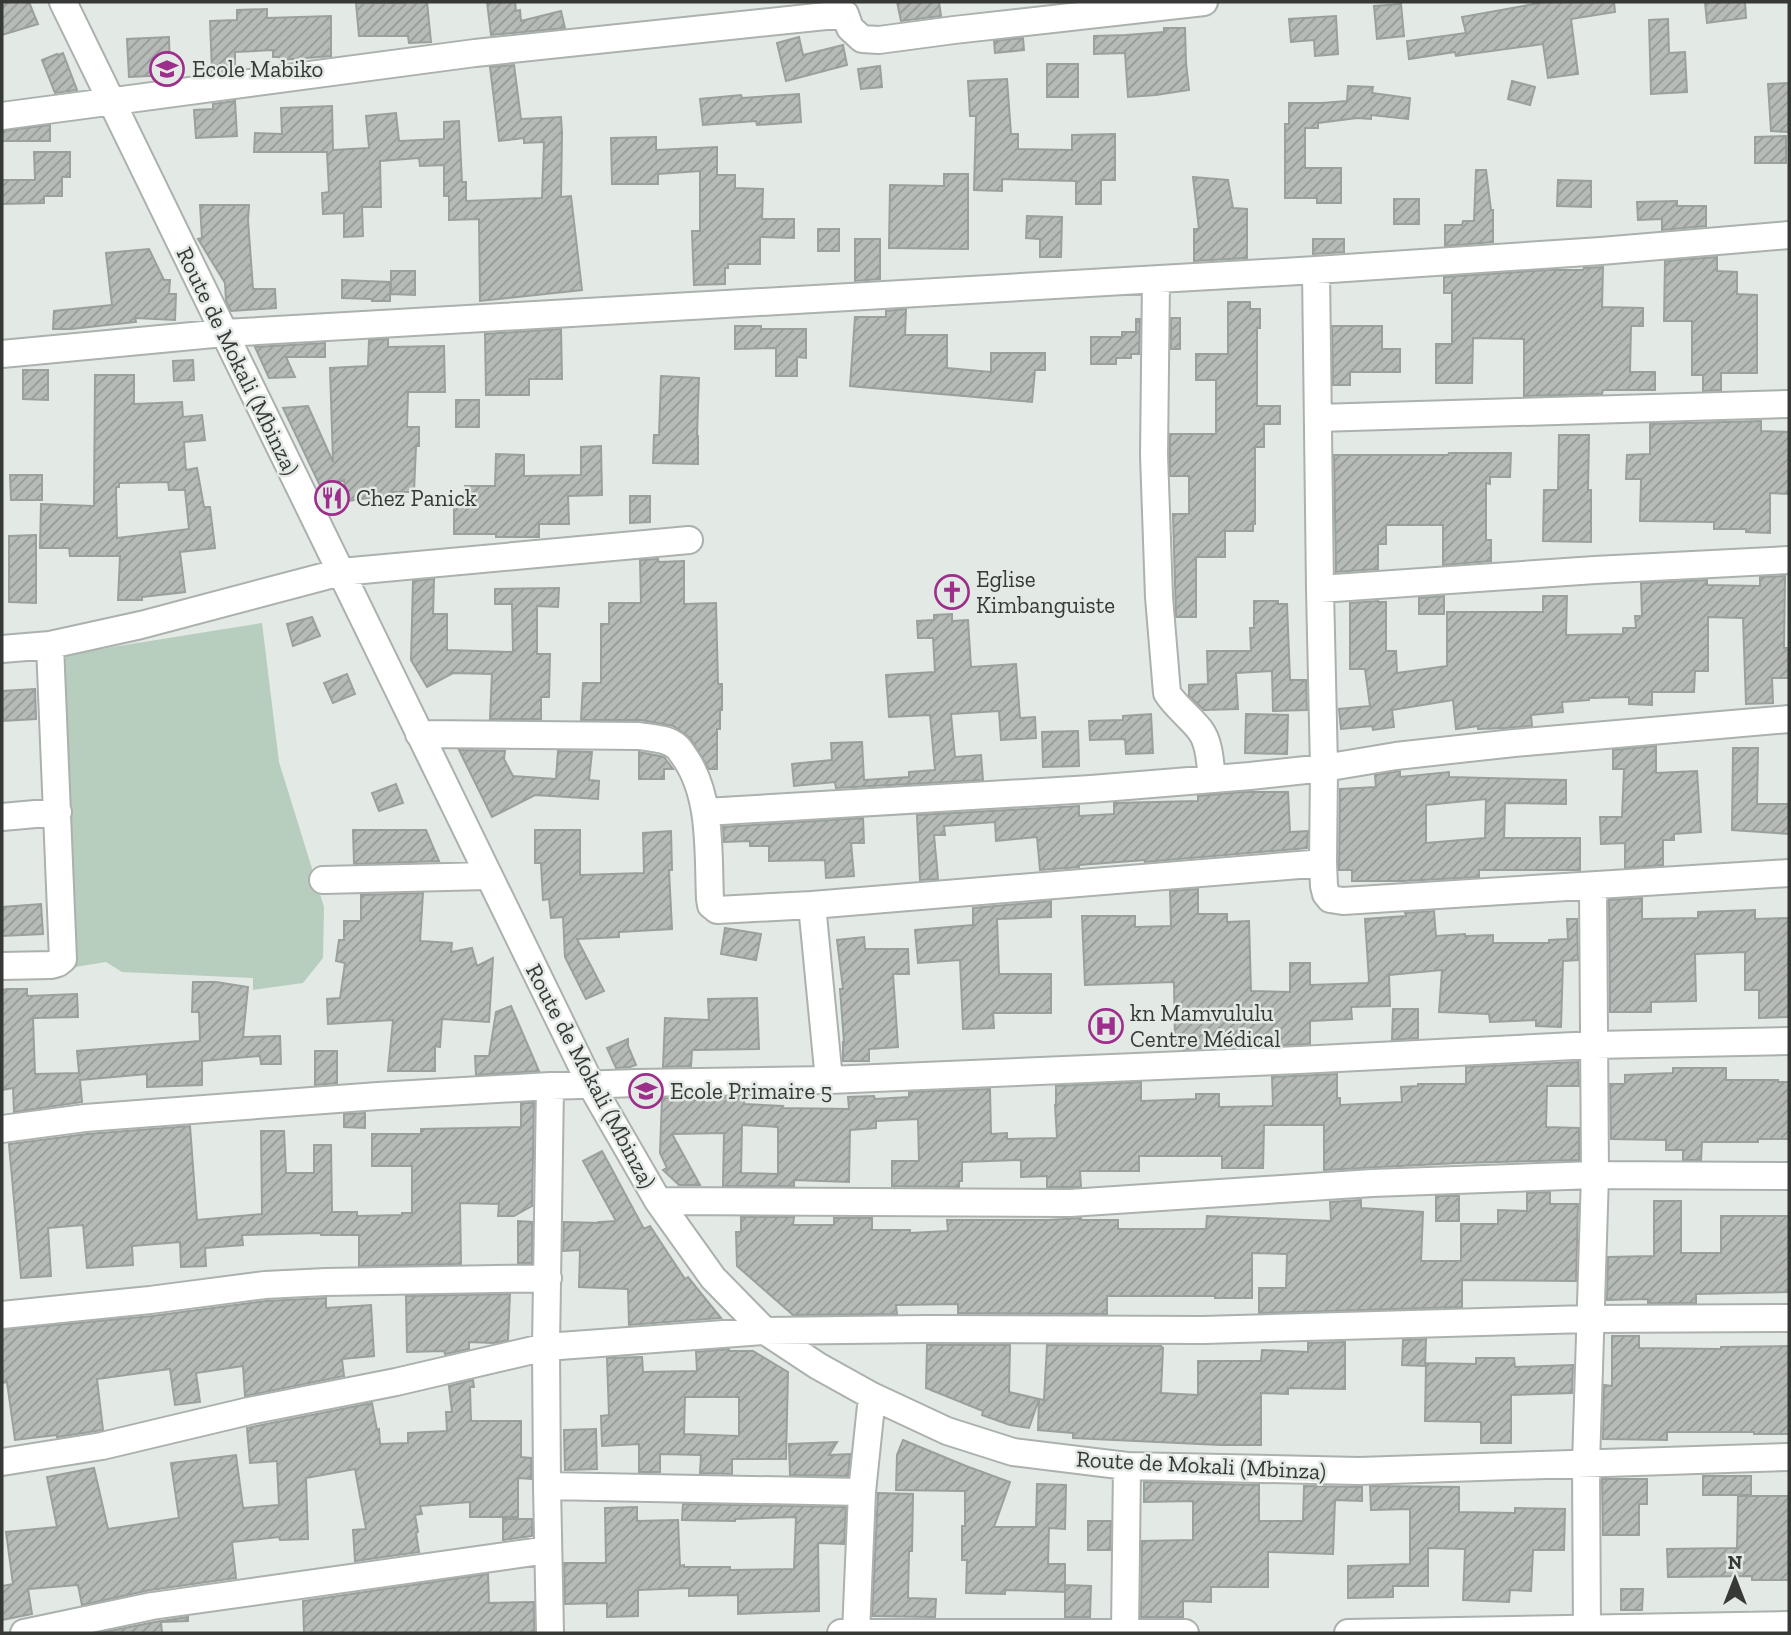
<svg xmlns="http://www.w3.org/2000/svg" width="1791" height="1635" viewBox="0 0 1791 1635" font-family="'Zilla Slab',serif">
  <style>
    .grass { fill: #b7cdbd }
    .building { fill: url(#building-hatch); stroke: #9aa09c; stroke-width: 2; fill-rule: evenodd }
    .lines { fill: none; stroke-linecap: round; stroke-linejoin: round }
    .minor-casing { stroke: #abb1ad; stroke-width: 30 }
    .minor { stroke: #fff; stroke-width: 26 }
    .labels { text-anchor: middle; stroke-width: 5; stroke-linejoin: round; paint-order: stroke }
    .poi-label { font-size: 23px; fill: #373937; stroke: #e3e9e4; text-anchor: start }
    .street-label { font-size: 23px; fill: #373937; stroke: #e3e9e4 }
  </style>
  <defs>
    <pattern id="building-hatch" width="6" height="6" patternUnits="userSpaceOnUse" patternTransform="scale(1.75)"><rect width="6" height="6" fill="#b6bbb7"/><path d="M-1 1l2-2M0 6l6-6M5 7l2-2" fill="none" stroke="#959996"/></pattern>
  </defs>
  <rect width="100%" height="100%" fill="#e3e9e4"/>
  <path class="grass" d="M262 623 279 762 324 907 323 958 303 983 253 990V978L122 972 106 962 69 968 56 656Z"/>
  <path class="building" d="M2 2H29L38 24 2 35Z
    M406 2H427L431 42 409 43 408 36H359L356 3H406Z
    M487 2H515L516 11 520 10 521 21 561 11 565 28 491 35Z
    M897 2H939L941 16 901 21Z
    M1545 2H1614L1615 12 1571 19 1578 74 1548 78 1543 44 1456 56 1455 52 1409 59 1407 41 1466 33 1462 17Z
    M1705 2H1745L1746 18 1707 23Z
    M1401 4 1404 36 1377 39 1374 6Z
    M267 9V18L331 16V56L280 60 279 57H273V50L235 52V69L212 72 210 21 237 20V10Z
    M1336 16 1338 54 1315 56 1314 40 1291 42 1289 19Z
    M1668 19 1669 53 1685 52 1687 92 1651 94 1649 20Z
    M1164 28H1185L1186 63 1189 90 1156 95 1128 97 1125 53 1094 54V36L1126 35 1164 32Z
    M169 37 170 75 129 77 127 39Z
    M799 37 803 55 843 45 847 65 786 81 777 43Z
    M1023 38 1024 50 995 53 994 41Z
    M63 53 77 90 55 93 42 60 57 54 58 55Z
    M1047 64H1078V97H1047Z
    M514 65 521 119 561 117 562 133 561 197 571 196 582 290 480 301 479 219 449 220V196H444V165L420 166 419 158 380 161 381 207H362L363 236 344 237V213L323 214 322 193 329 192 327 152H254L255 133 282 134 281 108 332 106 333 150 369 148 366 116 396 113 399 141 444 139V122L459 121 462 182H466V201L542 198 544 142 524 143V138L499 141 490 67Z
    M880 66 882 87 861 89 858 69Z
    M1007 79 1011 134H1018V149L1072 150V135L1115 134V180H1101V204H1076V181L1002 179V191L974 190 976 116H970L968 81Z
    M1512 81 1535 87 1530 105 1508 99Z
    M1789 83V132L1771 131 1768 84Z
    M1348 86 1373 87 1372 93 1410 98 1408 119 1371 115V119L1357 118 1318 123V128H1305V168H1341V203H1317V198H1285V124H1289V103H1322L1347 101Z
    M799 94 801 122 757 125 756 121 703 125 700 99 741 95 742 98Z
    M235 101 237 136 196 138 194 110 213 109V104Z
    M50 125V141H2V131Z
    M1786 136V163H1755V137Z
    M656 137V150L717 147V175H735V188L763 189 762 219H794V238L760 237V264H728V268H725V284L694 285 692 231H700V171L658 174V184H612L611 138Z
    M34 152H70V177H62V196H44V203L2 204V180H35Z
    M1476 170H1486L1491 210H1493V242L1445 246V225H1462L1463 221H1474Z
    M944 174H968V249L889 248 890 185 944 186Z
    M1193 177 1228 180 1233 208 1247 209V258L1194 261V229H1199Z
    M1558 180 1591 181V207L1557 206Z
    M1394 199H1419V224H1394Z
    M1677 201V206H1706V226L1662 230V219L1638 220 1637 202Z
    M200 205H249L248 220 253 289H275L276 308 231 311 226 301 225 283 198 239 202 238Z
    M1027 216 1062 217 1061 257H1040V239L1026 238Z
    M818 229H839V251H818Z
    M855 239H880V279L855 281Z
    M1313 239H1344V252L1313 254Z
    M149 249 164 280H170L169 294H176L175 320 135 318 136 322 71 329H53L54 311 112 305 106 253Z
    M1717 257V271L1737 272V294L1757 295V373H1721V390L1703 391V375H1692V321H1664L1665 261Z
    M1603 267 1602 307 1643 308V326H1631L1630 372H1655V390H1603L1602 394 1524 396V339L1473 338 1472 383H1436V344H1452V293H1444V277L1548 270H1583L1584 268Z
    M391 271H415V295L391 294Z
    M342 280 390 282V301H372V299L342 298Z
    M1228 302H1250V309H1260V328H1257V406H1280V424H1264V447H1255V524H1253V531H1225V557H1196V617H1176L1173 514H1189V476H1170V434H1216V380H1196V354H1228Z
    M906 309 905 335H947V368L991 372V353H1045V370H1035L1032 402 850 386 855 317H886V311Z
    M1171 318H1180V349H1171Z
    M1136 319H1140L1139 354H1131V358H1116V364H1091V337H1122V332H1136Z
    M735 326H761V329H806V358L797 357V376H776V348L735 349Z
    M1332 326H1382V349H1400V372H1350V385H1333Z
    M561 329 562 379H529V395H486L485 334Z
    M388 339V347L444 346 445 392H408L407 427H419V446H416L414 492H391V495L347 501 344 480 322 490 283 408 308 406 333 462 330 368 368 366 369 340Z
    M325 343V357H286L295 377 269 378 255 347Z
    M193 360 194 380 174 381 173 361Z
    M23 370H48V400L23 399Z
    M95 375H134V404L182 402 183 417 202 415 205 440 184 442 186 470 197 468 204 507H210L215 548 180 552 185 592 142 597V600H118L120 556H70L69 548H40L41 504 94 506ZM168 482 169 490H185L189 529 117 538 116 487H119V483Z
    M661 376 699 378 697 436H698V464L653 463 654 435H659Z
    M456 400H479V427H456Z
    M1761 421V431L1789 432V494L1770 493V533L1746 532V529H1714V522L1640 521 1641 479H1626L1627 455 1650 454V424Z
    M1559 435H1589L1588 490H1591V542L1543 541 1544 490H1558Z
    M601 446 602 495 568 496 569 524H539V537H496V534H454V497H464L465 486H495L496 454 524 455V476L581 475V447Z
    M1449 453H1511L1510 477H1490V484L1486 483V540H1491V561L1443 565V525H1386V544H1378V569L1336 572 1334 455H1448Z
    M10 475H42V500H11Z
    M630 496H650V522L630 523Z
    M36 535V603L9 602V536Z
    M658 559 659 562 684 561V604L716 603 718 684H722V710H720V729H717V769H709L690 738 673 726 641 720H581L583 683H601V624H609V603H641L640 560Z
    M1785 576 1784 648H1789V678H1772L1773 703 1746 704 1743 618 1708 617V671H1695L1694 692H1652V705L1629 704V697L1589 698V700L1562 702 1563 712 1531 715 1532 726 1506 728 1478 729V726L1456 729 1453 700 1392 710 1394 727 1373 730 1372 726 1341 729 1339 709 1370 706 1365 669H1350V603L1378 601V602H1386V651H1396L1397 673 1447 666V612H1543V596H1567L1566 635 1623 634V628H1636L1635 616H1642L1641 583 1707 580V585L1760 586V577Z
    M434 579 433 614H447V650L513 652 512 604H495V589L559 588 558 607 537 606V654H550L549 697H541V719H490L492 674 453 673 427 687 411 660 413 581Z
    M1444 596V614H1419V598Z
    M1254 601H1278V604H1287L1290 680H1306L1307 710 1273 711 1272 671 1236 673 1238 709 1204 710 1189 696V685L1208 684 1207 651H1251L1250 628H1254Z
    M952 614V621L968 620 971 667 1016 664 1020 718 1035 717 1036 738 1001 740 999 711 951 714 955 757 981 755 983 780 836 788 835 782 794 786 792 764 832 760 831 743 862 742 864 780 909 777V772L935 770 930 715 889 717 886 675 935 672 933 638H918L917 621 934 620V615Z
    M312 617 320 636 293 646 287 624Z
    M347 674 355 694 333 703 324 683Z
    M35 689 36 719 2 721V691Z
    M1151 714 1153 753 1126 754 1125 739 1090 740 1089 721 1123 720V716Z
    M1246 714 1288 715 1287 754 1245 753Z
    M1078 731 1079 766 1043 767 1042 732Z
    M1656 746V773L1697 771 1701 832 1674 834V840H1663V865L1625 868V843L1601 844 1600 817H1622L1624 769H1613V750Z
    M1733 748H1758L1757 804H1789V834L1732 830Z
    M459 750 505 751 504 759 513 776 556 779 558 751 592 752 589 780 599 781 598 799 535 795 492 817Z
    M639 752 664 757 673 769H664V779H639Z
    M1400 771V777L1449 772V777L1566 780V804L1505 803 1504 838H1580V870H1479V877L1403 881H1352V870H1339L1340 789 1376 787 1375 775ZM1486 799 1485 838 1426 843V805Z
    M396 784 403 803 379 811 372 793Z
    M1242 792H1288L1290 832 1308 831 1307 848 1145 862V860L1079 865V867L1040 870 1037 837 996 841 995 822 944 826 945 835H934L938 879 920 880 917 815 1079 806V816L1114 814V803L1198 801V796Z
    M863 818 864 843H851L854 876 826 878 825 860 769 861V846H750V841L724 842 723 827Z
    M353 830H426L439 861 354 864Z
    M535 830H580V875L644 873 643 833 671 831 672 870H669L672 929 619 932V937L577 939 604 991 586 999 565 957 563 917 551 918 549 899 543 900 541 863H535Z
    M1198 889V914H1227V922L1249 921 1251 991 1290 992V963H1310V985L1368 983 1369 980 1365 919 1406 916 1405 913 1434 911 1436 936 1465 934V936L1493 935V943H1549V940L1568 939 1567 919H1577L1578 960 1563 961 1561 1027 1536 1026V1020L1490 1022 1489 1014 1439 1012 1442 970 1389 975 1390 1006 1351 1007 1352 1019 1310 1021V1044L1261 1046 1210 1045V1048L1184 1049V1044H1175L1174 982 1085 985 1082 916H1135V927L1171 926 1170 891Z
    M423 893 420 941 452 943 451 952 472 948 477 966 493 958 489 1022 442 1019 440 1047 435 1046V1071H388L393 1020 328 1024 327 999 340 998 345 963 336 961 339 940H344V921H361V895Z
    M1642 898V919L1698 918V912L1755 910V919L1789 918V1017L1759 1018V990H1745V952L1695 954 1696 1001 1651 1002V1012H1610L1609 900Z
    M1051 901V917L997 919 999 974H1051V1013H993L994 1028 963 1029 960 960 918 963 915 930 973 925V908Z
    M41 904 43 934 2 936V907Z
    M725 928 761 934 756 960 721 954Z
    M864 937 865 949H908L909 974H893L898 1047 869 1049V1061H843V1042H844L840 989H843L837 940Z
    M193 982H216L248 987 243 1037 280 1036 281 1064H261L260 1056 202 1061V1085L147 1087V1074L80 1080 82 1102 14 1112 13 1088 2 1090V990L7 989H27V996L77 994 78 1017 33 1018 35 1074 79 1073 77 1051 200 1041 199 1012H192Z
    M757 998 759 1049 692 1050 691 1066 663 1067 665 1018 709 1020 708 999Z
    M511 1006 539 1071 476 1075 475 1056H489L496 1012Z
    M1393 1009H1418V1038L1392 1040Z
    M628 1039V1046L636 1065 630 1067 616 1068 607 1048Z
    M315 1051H337V1083L315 1085Z
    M1578 1062 1579 1086H1547L1546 1127 1579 1128V1160L1458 1163 1324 1170V1125H1264L1263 1168H1222V1156H1139V1171H1080L1081 1187H1047V1176L1021 1177V1160L962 1162V1181H959V1187L892 1186V1161H919L918 1119 876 1121V1128L850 1130 849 1182 794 1180V1186H723L724 1133 672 1134 700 1185H679L663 1170 667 1168 660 1153 662 1098 745 1097 744 1104 783 1106 782 1108 849 1109 848 1097 874 1096 875 1099 909 1097V1092L990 1089 991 1134 1007 1133V1139L1057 1138 1055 1105 1056 1104V1086L1141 1082V1101L1196 1099V1094H1219V1107L1273 1106 1272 1077 1337 1074V1098H1340V1105L1402 1102 1401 1087 1418 1086V1084H1466V1067ZM742 1125 778 1127V1174L741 1173Z
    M1673 1068H1726V1080H1778V1082H1789V1139H1758V1142H1702L1701 1160H1683V1150H1666V1140L1611 1139 1610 1084H1625V1075L1673 1073Z
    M521 1103H534L532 1206 514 1216H498L499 1204 460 1203 461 1264 359 1266V1235H321V1233L242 1235 243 1245 205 1248 206 1266 181 1267 180 1242 132 1246 133 1265 87 1268 83 1225 48 1228 51 1276 21 1278 9 1144 87 1134 190 1126 197 1220 262 1214 261 1131H284L286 1173H314V1145H331L332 1212H357V1216L402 1215V1213H412V1166H372V1134H421V1129L521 1127Z
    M365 1113V1128L344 1127V1114Z
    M602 1151 644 1229 650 1226 685 1279 688 1277 721 1318 629 1325 628 1289 579 1287 580 1250 563 1251 564 1222 600 1223 599 1222 616 1221 583 1161Z
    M1550 1192V1204H1578L1576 1281 1462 1280V1307L1259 1313V1288H1286L1287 1254 1252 1253V1298H1215V1296H1107V1314L958 1313V1304L896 1305 897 1314 793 1315 737 1266 736 1232H741V1217H794L793 1225H834V1218H872V1230H910V1233L948 1231 947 1220H1048L1081 1218V1220H1118V1229H1206L1207 1216 1331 1221 1330 1202 1361 1200V1208L1423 1212 1421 1261H1461V1224H1498V1210L1527 1211V1193Z
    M1436 1196H1459V1221H1436Z
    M1654 1201H1681V1253H1721V1216H1789V1292L1696 1294V1303H1648V1299L1607 1300 1608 1257 1654 1256Z
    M518 1221 532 1222V1263H518Z
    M510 1294 508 1340 494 1343 469 1342V1349L445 1354 444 1351 407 1352 406 1296Z
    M326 1298V1308L371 1305 374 1356 342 1359 344 1376 245 1396 243 1366 196 1373 200 1402 175 1405 170 1369 97 1379 103 1430 57 1437V1435L15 1440 7 1382 2 1383V1330L152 1316 266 1301Z
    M1612 1336H1639V1348L1721 1349V1347L1789 1346V1434H1754V1432H1667V1440L1603 1439 1604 1385 1612 1386Z
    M1426 1339 1425 1366 1402 1365 1403 1340Z
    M1345 1342V1389L1288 1388V1394L1261 1393V1445H1221L1073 1438V1433L1038 1430 1039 1399 1044 1400 1047 1345 1161 1346 1163 1348 1161 1393 1198 1395V1361H1261L1262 1350 1308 1352V1343Z
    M927 1345H1010L1009 1392 1039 1399 1029 1428 1010 1425 982 1415 983 1411 926 1388Z
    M729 1349V1351H753L788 1372 786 1459H732V1474L700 1473 701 1455 660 1454V1472H639V1444L602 1446 601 1416 609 1415 607 1358 642 1357 643 1372 697 1371 696 1352ZM685 1397H739V1436L684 1434Z
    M1476 1358H1514L1515 1367 1573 1365 1572 1393 1511 1395V1443H1481V1422L1425 1421 1426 1363 1476 1364Z
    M473 1380 474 1387H470L471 1421H521V1457L531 1458V1479L518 1478V1517H470V1502L420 1506 422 1514 415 1515 418 1532 416 1533 419 1552 355 1561 353 1530 366 1529 355 1469 306 1478 308 1539 280 1540 279 1537 232 1542 236 1578 150 1590 82 1605 78 1585 28 1589 32 1614 2 1620V1586L13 1584 6 1532 57 1527 47 1477 94 1468 108 1529 179 1518 171 1463 236 1455 243 1508 279 1505 277 1461 250 1463 247 1428 372 1403 377 1430 379 1429 380 1444 408 1443V1433L447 1431 446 1412H452L449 1386Z
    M596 1429 597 1469 565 1470 564 1430Z
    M903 1440 966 1466 1010 1482 994 1527H1036L1037 1484 1066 1485 1065 1529 1049 1528 1048 1564H1065V1592L1005 1590V1594L966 1593 967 1560H962V1526H965V1491L896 1490 897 1455Z
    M837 1442 829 1455 850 1454 848 1476 790 1475 789 1444Z
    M1703 1476H1751V1495H1703Z
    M1602 1479H1647V1504H1639V1535H1603Z
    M1144 1482 1259 1485V1521H1303L1304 1486 1362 1487V1501L1335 1500 1333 1554 1268 1552V1587H1211V1602L1183 1601V1617H1141L1142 1541 1193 1540V1501L1144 1502Z
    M1370 1486 1459 1487V1512L1515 1513V1508L1565 1509 1564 1550H1533L1531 1591 1510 1590 1509 1602 1463 1600 1465 1549 1428 1548V1586H1393V1597L1348 1598V1566L1410 1564V1509L1371 1510Z
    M878 1493 913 1494 912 1551H909L908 1598 936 1599 935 1617 872 1616Z
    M1738 1496H1789V1580H1752V1576L1668 1577 1667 1549 1737 1548Z
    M683 1504 846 1507 844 1544 818 1543 819 1611 738 1614V1595L689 1596V1588L638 1590V1616L607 1617V1603L565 1604 564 1563H606L605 1508 637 1507V1521L678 1520 680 1566 684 1565V1567H730V1570L794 1569 796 1517 735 1519V1521L682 1520Z
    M503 1519H532V1536L503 1540Z
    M1088 1521H1111L1110 1550H1088Z
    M488 1574 489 1603 534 1602V1633H304L303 1601Z
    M1065 1585 1091 1586 1090 1617H1065Z
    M1621 1589H1643L1642 1610H1621Z
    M188 1617V1621L161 1622 162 1633H99L155 1622Z"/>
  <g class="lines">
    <g class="minor-casing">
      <path id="minor" d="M63 2 591 1085 658 1201 713 1278 765 1331 818 1366 872 1396 947 1431 1013 1452 1127 1466 1359 1471 1789 1457
        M2 116 475 53 845 14 850 28 862 39 879 40 954 30 1204 2
        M1316 270 1320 589 1324 768 1323 863
        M1156 280 1154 455 1159 597 1167 693C1176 707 1190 717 1200 730 1210 743 1210 764 1212 779
        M2 354 224 333 1316 270 1601 251 1789 235
        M1318 418 1789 404
        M1320 589 1595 570 1789 560
        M2 649 50 645 141 625 341 572 689 540
        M419 734 639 736C651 738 666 738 676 746 680 749 683 755 686 759 712 798 708 854 710 899L711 905 717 910 812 905 1323 863 1324 886 1326 894 1330 899 1343 901 1789 873
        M705 812 1091 789 1250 776 1324 768 1396 756 1514 743 1789 719
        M2 817 58 812
        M323 880 488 876
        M812 905 829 1080
        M2 966 51 965 58 963 63 959 50 645
        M550 1086 546 1347 547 1486 550 1633
        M2 1129 85 1118 378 1096 550 1086 636 1083 829 1080 1299 1060 1594 1045 1789 1041
        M658 1201 1070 1203 1372 1183 1595 1175 1789 1176
        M2 1315 150 1300 265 1285 326 1282 548 1278
        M2 1462 102 1446 249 1411 396 1382 546 1347 765 1331 926 1329 1203 1330 1589 1319 1789 1318
        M547 1486 862 1492
        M24 1633 152 1606 548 1550
        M841 1633H1185
        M856 1633 862 1492 872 1396
        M1125 1633 1127 1466
        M1348 1633 1789 1625
        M1587 1633 1586 1464 1595 1175 1593 887"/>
    </g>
    <use href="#minor" class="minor"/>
  </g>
  <defs>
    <g id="school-ring" transform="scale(1.75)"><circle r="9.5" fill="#e3e9e4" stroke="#9d2e8c" stroke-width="1.5"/><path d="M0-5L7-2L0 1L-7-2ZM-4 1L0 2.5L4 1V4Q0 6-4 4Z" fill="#9d2e8c"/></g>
    <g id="restaurant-ring" transform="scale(1.75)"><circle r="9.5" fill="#e3e9e4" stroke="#9d2e8c" stroke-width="1.5"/><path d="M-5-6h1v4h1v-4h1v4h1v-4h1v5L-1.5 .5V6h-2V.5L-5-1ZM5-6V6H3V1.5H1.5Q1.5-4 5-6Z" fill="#9d2e8c"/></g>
    <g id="church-ring" transform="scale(1.75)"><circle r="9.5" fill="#e3e9e4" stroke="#9d2e8c" stroke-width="1.5"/><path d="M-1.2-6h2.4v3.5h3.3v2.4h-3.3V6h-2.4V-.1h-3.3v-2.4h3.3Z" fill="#9d2e8c"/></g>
    <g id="hospital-ring" transform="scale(1.75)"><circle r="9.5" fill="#e3e9e4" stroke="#9d2e8c" stroke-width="1.5"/><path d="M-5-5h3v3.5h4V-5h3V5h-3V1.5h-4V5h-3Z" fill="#9d2e8c"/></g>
  </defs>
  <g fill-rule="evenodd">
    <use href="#school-ring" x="167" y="69"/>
    <use href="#restaurant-ring" x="332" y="498"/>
    <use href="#church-ring" x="952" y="592"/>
    <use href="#hospital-ring" x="1106" y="1026"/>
    <use href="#school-ring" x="646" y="1091"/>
  </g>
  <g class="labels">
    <g class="poi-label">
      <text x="192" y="77">Ecole Mabiko</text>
      <text x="356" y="506">Chez Panick</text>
      <text x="976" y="587">Eglise<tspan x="976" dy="26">Kimbanguiste</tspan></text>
      <text x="1130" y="1021">kn Mamvululu<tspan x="1130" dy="26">Centre Médical</tspan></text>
      <text x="670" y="1099">Ecole Primaire 5</text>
    </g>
    <g class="street-label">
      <text transform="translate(238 361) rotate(64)" y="8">Route de Mokali (Mbinza)</text>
      <text transform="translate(591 1076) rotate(62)" y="8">Route de Mokali (Mbinza)</text>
      <text transform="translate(1201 1465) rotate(3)" y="8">Route de Mokali (Mbinza)</text>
    </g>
  </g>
  <rect width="1791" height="1635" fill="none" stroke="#373937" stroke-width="7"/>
  <g transform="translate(1735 1579)" stroke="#e3e9e4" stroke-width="5" paint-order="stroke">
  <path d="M0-5L12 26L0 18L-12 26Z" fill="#373937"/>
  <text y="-10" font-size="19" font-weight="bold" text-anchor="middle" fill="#373937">N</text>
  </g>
</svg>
